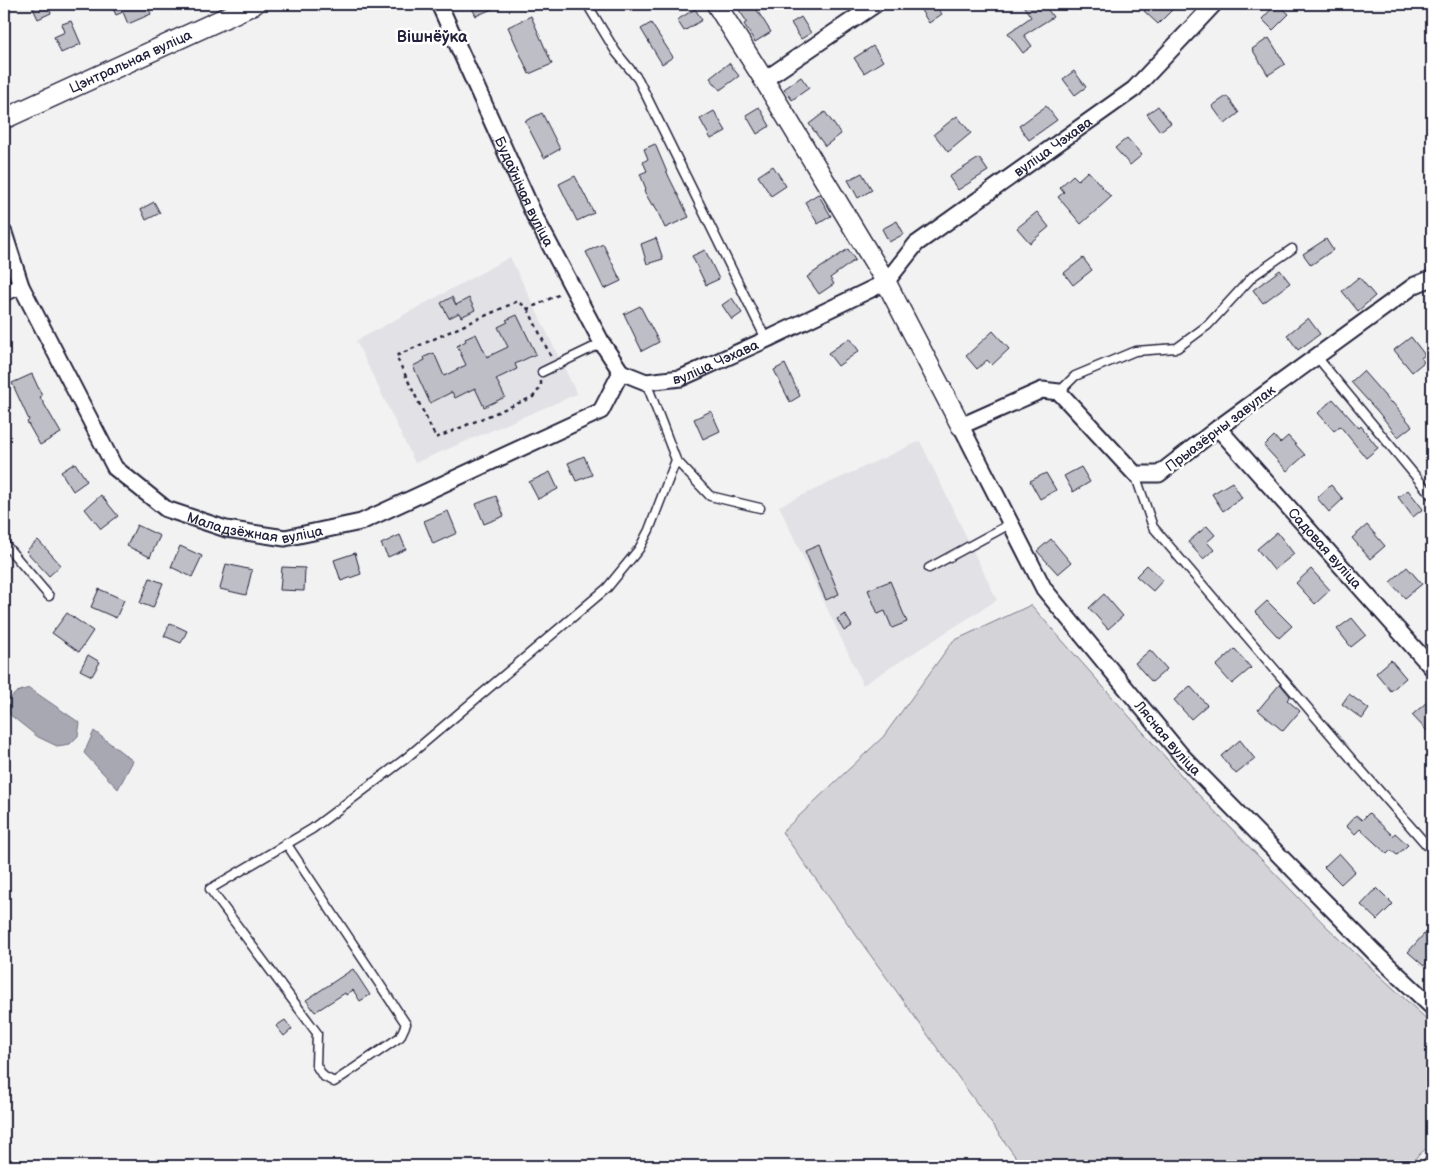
<svg xmlns="http://www.w3.org/2000/svg" width="1436" height="1170" viewBox="0 0 1436 1170" font-family="'Balsamiq Sans',sans-serif">
  <style>
    .built { fill: #e2e2e6 }
    .green { fill: #d3d3d8; stroke: #7a7a8a }
    .water { fill: #a8a8b2; stroke: #727282 }
    .building { fill: #bebec6; stroke: #22223b }
    .lines { fill: none; stroke-linecap: round; stroke-linejoin: round }
    .service-casing { stroke: #22223b; stroke-width: 11 }
    .minor-casing { stroke: #22223b; stroke-width: 19 }
    .tertiary-casing { stroke: #22223b; stroke-width: 22 }
    .path { stroke: #22223b; stroke-width: 2.5; stroke-dasharray: 4 4; stroke-linecap: butt }
    .service { stroke: #fff; stroke-width: 8 }
    .minor { stroke: #fff; stroke-width: 15 }
    .tertiary { stroke: #fff; stroke-width: 19 }
    .labels { text-anchor: middle; stroke-width: 5; stroke-linejoin: round; paint-order: stroke }
    .street-label { font-size: 14px; fill: #22223b; stroke: #fff }
    .quarter-label { font-size: 16px; font-weight: bold; fill: #22223b; stroke: #fff }
  </style>
  <rect width="100%" height="100%" fill="#f2f2f3"/>
  <filter id="ink" filterUnits="userSpaceOnUse"><feTurbulence type="fractalNoise" baseFrequency=".02" numOctaves="2"/><feDisplacementMap in="SourceGraphic" scale="10" xChannelSelector="R" yChannelSelector="G"/><feConvolveMatrix kernelMatrix="1 2 1 2 8 2 1 2 1" color-interpolation-filters="sRGB"/></filter>
  <g filter="url(#ink)">
    <path class="built" d="M510 257 577 394 415 463 356 341Z
      M920 441 997 600 863 685 779 506Z"/>
    <path class="green" d="M1031 605 1196 792 1327 927 1432 1024V1143L1407 1166H1022L782 832 883 737 953 641Z"/>
    <path class="water" d="M29 688 80 723 78 736 70 744 57 746 38 737 9 714 8 700 17 692Z
      M94 731 133 761 118 789 84 753Z"/>
    <path class="building" d="M31 4H47L51 13 38 19Z
      M111 4H147L151 14 128 24 123 12 116 15Z
      M470 4H503L476 16Z
      M735 4H753L771 32 755 42 744 24 747 22Z
      M917 4H935L942 14 929 23Z
      M1022 4H1044L1053 17 1024 35 1032 46 1023 53 1008 33 1031 17Z
      M1152 4H1178L1158 24 1144 11Z
      M1276 4H1278L1289 14 1273 30 1262 19Z
      M695 9 702 20 684 31 677 20Z
      M531 16 552 64 529 74 508 27Z
      M801 17 811 33 801 39 791 23Z
      M71 21 81 44 61 53 54 37 65 32 62 24Z
      M651 23 673 57 662 64 641 29Z
      M1269 38 1285 64 1268 75 1252 49Z
      M873 46 883 61 864 73 854 58Z
      M729 63 739 76 720 90 710 78Z
      M1074 71 1086 87 1075 95 1063 79Z
      M801 77 809 88 792 100 784 89Z
      M1227 96 1239 113 1225 124 1212 106Z
      M1046 106 1057 120 1029 140 1019 126Z
      M1158 106 1171 123 1160 131 1147 114Z
      M759 107 770 126 757 134 746 115Z
      M714 111 726 131 711 139 700 119Z
      M825 112 841 134 825 146 809 124Z
      M542 113 560 149 544 158 525 121Z
      M957 116 971 133 948 152 934 134Z
      M1127 138 1142 155 1130 165 1115 148Z
      M655 144 669 177 689 217 665 228 654 204 652 205 644 191 646 189 640 174 647 171 643 162 648 159 644 149Z
      M979 158 988 171 958 190 949 177Z
      M773 166 786 186 771 196 758 176Z
      M1088 171 1111 197 1081 224 1058 197 1064 192 1060 187 1073 175 1078 180Z
      M862 173 872 190 858 198 848 180Z
      M575 176 594 213 577 221 559 184Z
      M818 194 831 216 818 224 805 202Z
      M154 202 160 213 146 220 141 209Z
      M1037 212 1049 227 1030 243 1017 228Z
      M897 221 904 234 889 242 882 229Z
      M656 238 663 259 647 264 641 244Z
      M1326 239 1333 250 1311 265 1303 254Z
      M603 244 621 281 604 289 586 252Z
      M848 249 855 260 830 278 834 284 819 294 807 277Z
      M705 250 719 279 706 285 692 256Z
      M1083 258 1092 270 1073 285 1064 273Z
      M1280 270 1290 283 1263 303 1253 290Z
      M1359 277 1375 296 1358 311 1342 291Z
      M452 297 456 305 469 298 475 310 461 317 459 313 449 318 441 303Z
      M732 298 742 313 732 320 722 305Z
      M640 306 659 342 642 351 624 314Z
      M517 315 536 354 515 364 517 369 496 379 505 397 484 407 475 388 455 398 452 392 430 403 413 366 425 360 424 357 434 353 444 376 466 365 457 346 466 341 465 339 476 334 487 357 508 347 498 327 508 322 506 320Z
      M1308 318 1320 334 1298 350 1287 335Z
      M993 331 1009 349 992 365 987 360 977 369 966 356Z
      M1411 337 1425 355 1421 358 1424 362 1412 372 1394 350Z
      M850 338 859 351 838 366 828 353Z
      M785 364 800 396 790 402 774 370Z
      M1363 371 1391 403 1392 402 1412 426 1398 437 1379 413 1351 382Z
      M32 374 42 396 40 397 61 433 40 445 27 422 29 420 12 383Z
      M1333 399 1359 428 1361 426 1378 448 1366 458 1340 426 1334 431 1318 413Z
      M711 411 720 431 703 439 694 419Z
      M1274 436 1280 443 1288 436 1305 455 1287 471 1264 446Z
      M584 456 592 475 576 481 568 463Z
      M75 463 87 481 73 491 61 472Z
      M1081 467 1090 482 1073 492 1064 476Z
      M550 472 558 489 538 499 529 482Z
      M1046 473 1056 490 1040 499 1030 481Z
      M1232 482 1242 498 1223 511 1212 494Z
      M1331 485 1343 499 1329 512 1317 498Z
      M1408 490 1423 509 1413 517 1398 497Z
      M101 495 118 516 101 529 85 509Z
      M496 496 504 516 484 524 476 504Z
      M448 511 457 533 433 544 424 521Z
      M137 525 160 536 150 557 127 546Z
      M1367 525 1385 546 1370 559 1352 538Z
      M1207 526 1215 535 1207 542 1214 550 1203 559 1188 542Z
      M1277 532 1294 554 1274 570 1257 549Z
      M400 535 406 549 388 557 381 544Z
      M1051 539 1071 563 1058 574 1037 551Z
      M38 540 61 565 49 576 26 551Z
      M819 545 839 594 826 600 805 551Z
      M180 546 202 556 192 577 171 567Z
      M355 553 361 574 341 581 334 560Z
      M226 564 252 570 246 595 220 589Z
      M1147 565 1163 580 1153 591 1136 576Z
      M282 567 305 568 304 591 280 590Z
      M1407 567 1422 584 1405 598 1390 582Z
      M1311 569 1330 590 1315 604 1296 583Z
      M150 578 163 583 153 608 140 603Z
      M890 581 907 622 892 628 885 611 878 614 868 590Z
      M99 589 124 600 116 618 91 607Z
      M1104 594 1123 616 1108 629 1089 608Z
      M1267 601 1292 626 1279 638 1255 612Z
      M67 613 93 631 79 652 52 633Z
      M845 614 852 626 844 631 837 619Z
      M1352 618 1366 635 1351 647 1337 629Z
      M170 623 187 631 181 643 164 636Z
      M1235 649 1251 668 1232 684 1216 666Z
      M1150 650 1167 669 1152 682 1135 663Z
      M88 655 100 662 92 676 80 670Z
      M1391 660 1406 678 1391 691 1376 673Z
      M1280 684 1290 696 1287 700 1300 711 1283 731 1258 710Z
      M1190 686 1207 705 1191 719 1174 700Z
      M1349 694 1369 709 1362 719 1342 704Z
      M1427 702 1432 708V726L1427 731 1412 715Z
      M1240 740 1255 759 1236 774 1221 756Z
      M1369 813 1393 836 1395 833 1408 845 1397 855 1391 850 1387 854 1360 829 1355 834 1346 826 1356 815 1362 820Z
      M1339 853 1355 871 1341 884 1324 867Z
      M1377 888 1393 904 1377 920 1361 905Z
      M1424 934 1432 941V957L1424 966 1408 952Z
      M353 969 370 995 360 1001 353 990 346 995 345 993 315 1012 306 1000Z
      M285 1020 292 1029 284 1036 276 1026Z"/>
    <g class="lines">
      <g class="service-casing">
        <path id="service" d="M587 4 616 52 638 79 766 339
          M1317 357 1432 496
          M542 372 602 343
          M646 382 676 460 710 496 760 508
          M1059 392 1075 376 1135 351 1177 348 1208 325 1253 276 1292 249
          M1135 474 1153 527 1354 762 1432 851
          M4 543 49 596
          M929 568 1010 524
          M286 843 406 1024 400 1037 334 1082 323 1076 316 1065 317 1033 210 889 312 829 405 759 607 588 639 549 649 530 676 460"/>
      </g>
      <g class="minor-casing">
        <g id="minor">
          <path id="s1" d="M439 4 535 217 602 343 621 372"/>
          <path d="M764 80 876 4"/>
          <path id="s2" d="M4 233 21 286 115 468 166 509 226 529 285 538 361 522 601 411 621 372"/>
          <path id="s3" d="M1432 280 1430 279 1415 285 1218 428 1159 474H1135L1059 392 1042 390 961 426 1044 589 1182 756 1374 952 1432 1007"/>
          <path d="M4 293 21 286"/>
          <path id="s4" d="M621 372 646 382 681 378 772 337 886 282 916 244 1134 89 1214 4"/>
          <path id="s5" d="M1218 428 1432 668"/>
          <path d="M1430 1166 1432 1164"/>
        </g>
      </g>
      <g class="tertiary-casing">
        <g id="tertiary">
          <path d="M716 4 764 80 886 282 961 426"/>
          <path id="s6" d="M4 119 255 4"/>
        </g>
      </g>
      <path class="path" d="M528 309 551 357
        M541 381V387L533 397 436 438 396 356 518 301 528 309 560 294"/>
      <use href="#service" class="service"/>
      <use href="#minor" class="minor"/>
      <use href="#tertiary" class="tertiary"/>
    </g>
  </g>
  <g class="labels">
    <g class="street-label">
      <text dy="5" stroke="none"><textPath href="#s6" startOffset="139">Цэнтральная вуліца</textPath></text>
      <text dy="5" stroke="none"><textPath href="#s4" startOffset="505">вуліца Чэхава</textPath></text>
      <text dy="5" stroke="none"><textPath href="#s1" startOffset="206">Будаўнічая вуліца</textPath></text>
      <text dy="5" stroke="none"><textPath href="#s4" startOffset="100">вуліца Чэхава</textPath></text>
      <text transform="translate(1220 428) rotate(-37)" y="5">Прыазёрны завулак</text>
      <text dy="5" stroke="none"><textPath href="#s2" startOffset="418">Маладзёжная вуліца</textPath></text>
      <text dy="5" stroke="none"><textPath href="#s5" startOffset="161">Садовая вуліца</textPath></text>
      <text dy="5" stroke="none"><textPath href="#s3" startOffset="955">Лясная вуліца</textPath></text>
    </g>
    <g class="quarter-label">
      <text x="432" y="42">Вішнёўка</text>
    </g>
  </g>
  <rect width="1436" height="1170" fill="none" stroke="#fff" stroke-width="20"/>
  <rect x="10" y="10" width="1416" height="1150" fill="none" stroke="#22223b" stroke-width="2" filter="url(#ink)"/>
</svg>
